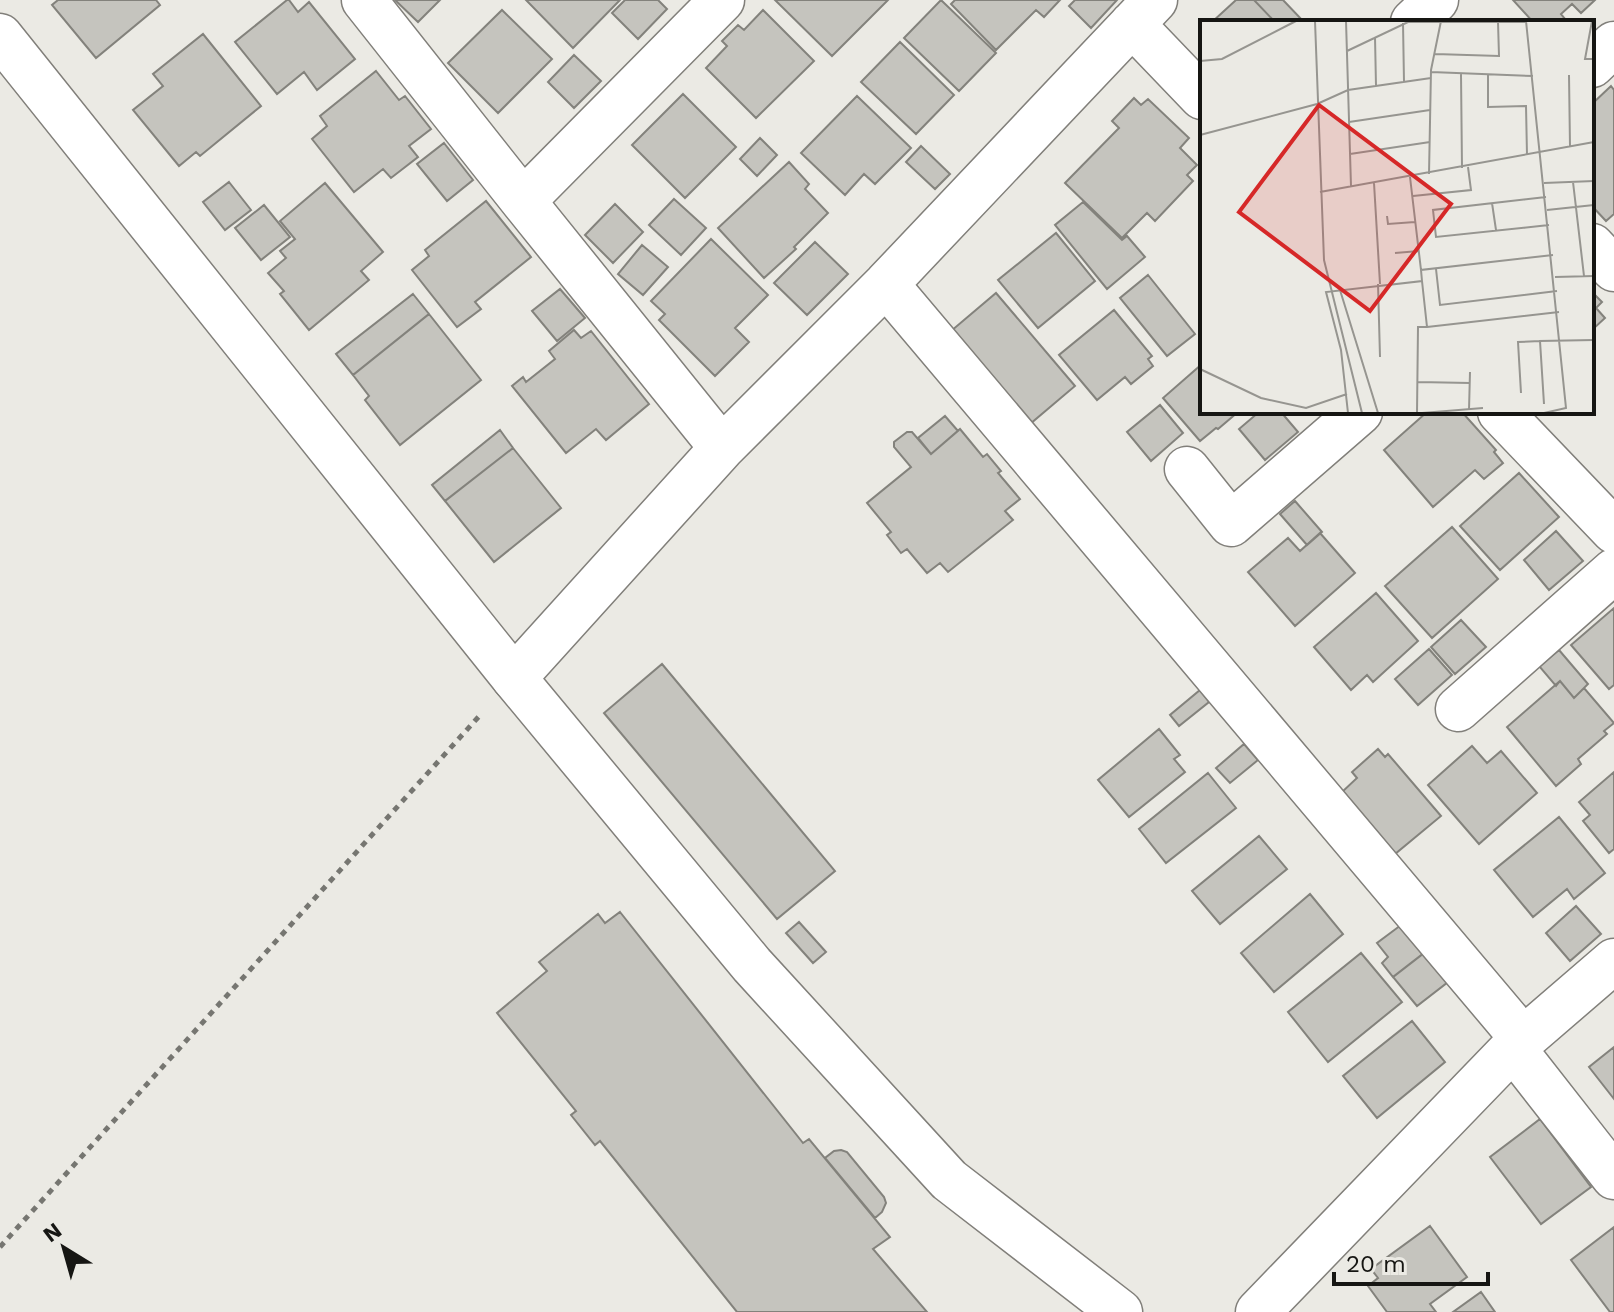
<svg xmlns="http://www.w3.org/2000/svg" width="1614" height="1312" viewBox="0 0 1614 1312" font-family="'Work Sans',sans-serif">
  <style>
    .building { fill: #c5c4be; stroke: #83827c; stroke-width: 2 }
    .lines { fill: none; stroke-linecap: round; stroke-linejoin: round }
    .minor-casing { stroke: #817f7a; stroke-width: 47 }
    .tertiary-casing { stroke: #817f7a; stroke-width: 47 }
    .path { stroke: #767671; stroke-width: 5; stroke-dasharray: 6 6; stroke-linecap: butt }
    .minor { stroke: #fff; stroke-width: 44 }
    .tertiary { stroke: #fff; stroke-width: 44 }
    .inset-road { fill: none; stroke: #969590; stroke-width: 2 }
    .view { fill: #d62828; fill-opacity: 0.15; stroke: #d62828; stroke-width: 4 }
    .inset-edge { fill: none; stroke: #161613; stroke-width: 4 }
  </style>
  <rect width="100%" height="100%" fill="#ebeae4"/>
  <path class="building" d="M58 0H156L160 5 96 58 52 5Z
    M287 0H289L298 12 309 2 355 59 317 90 304 72 277 94 235 42Z
    M395 0H440L418 22Z
    M526 0H620L573 48Z
    M625 0H658L667 9 638 39 612 13Z
    M775 0H888L832 56Z
    M941 0 996 53 959 91 904 38Z
    M955 0H1060L1044 17 1036 10 996 50 951 4Z
    M1075 0H1117L1091 28 1069 6Z
    M1236 0H1254L1275 22H1212Z
    M1254 0H1283L1304 22H1275Z
    M1513 0H1595L1581 13 1572 4 1561 14 1565 19 1562 22H1533Z
    M502 10 552 59 498 113 448 63Z
    M763 10 814 61 756 118 706 68 727 46 722 41 738 25 744 30Z
    M203 34 261 106 200 156 196 152 179 166 133 110 163 86 153 74Z
    M900 42 954 95 916 134 861 82Z
    M574 55 601 81 574 108 548 82Z
    M376 71 399 100 405 96 431 129 409 146 418 157 391 178 383 169 354 192 312 139 327 126 320 116Z
    M1611 86 1614 90V214L1606 221 1592 206V104Z
    M683 94 736 147 685 198 632 145Z
    M857 96 911 148 875 184 864 174 845 195 801 153Z
    M1134 98 1141 105 1148 99 1189 138 1180 148 1197 165 1187 175 1193 181 1155 221 1147 213 1122 238 1065 183 1119 128 1112 121Z
    M760 138 777 155 757 176 740 159Z
    M444 143 473 180 447 201 417 164Z
    M921 146 950 174 935 189 906 162Z
    M789 162 809 184 805 189 828 213 794 247 796 249 764 278 718 228Z
    M229 182 251 210 225 230 203 202Z
    M325 183 383 252 361 271 369 280 309 330 280 294 284 291 268 273 286 258 280 251 295 239 280 221Z
    M674 199 706 228 681 255 649 225Z
    M486 201 531 257 475 302 481 309 457 327 412 270 429 256 425 250Z
    M1083 202 1122 240 1127 236 1145 257 1107 289 1055 225Z
    M615 204 643 232 613 263 585 235Z
    M264 205 290 237 261 260 235 228Z
    M1056 233 1095 281 1038 328 998 280Z
    M711 239 768 295 735 328 749 342 715 376 659 320 665 314 651 301Z
    M815 242 848 274 807 315 774 283Z
    M642 245 668 267 643 295 618 274Z
    M1148 275 1195 334 1167 356 1120 298Z
    M560 289 585 318 557 341 532 311Z
    M1592 292 1602 302 1596 308 1605 318 1592 330Z
    M996 293 1075 386 1030 424 951 331Z
    M413 294 429 314 353 375 336 354Z
    M1114 310 1152 356 1148 359 1153 366 1131 384 1125 377 1097 400 1059 355Z
    M429 314 481 380 400 445 365 400 369 396 353 375Z
    M574 330 581 338 591 331 649 404 606 440 596 429 566 453 512 386 523 377 526 382 555 359 549 351Z
    M1202 364V412H1238L1218 429 1216 428 1200 441 1163 398Z
    M1160 405 1183 433 1151 461 1127 432Z
    M1259 412H1281L1298 432 1265 460 1239 429Z
    M1427 412H1462L1496 450 1494 452 1503 463 1484 479 1475 470 1433 507 1384 450Z
    M945 416 958 431 931 454 918 438Z
    M960 429 983 457 987 454 1001 471 998 473 1020 499 1005 511 1013 520 948 572 940 563 927 573 907 549 901 553 887 535 891 532 867 503 911 467 894 447V442L907 432H912L931 454Z
    M500 430 513 448 445 501 432 485Z
    M513 448 561 508 494 562 445 501Z
    M1519 473 1559 517 1500 570 1460 526Z
    M1295 501 1322 532 1307 545 1280 514Z
    M1452 527 1498 579 1432 638 1385 586Z
    M1556 531 1583 561 1549 590 1524 560Z
    M1320 533 1355 573 1295 626 1248 572 1288 538 1300 551Z
    M1376 593 1418 641 1373 682 1367 675 1351 690 1314 647Z
    M1614 608V685L1609 689 1571 645Z
    M1461 620 1486 647 1455 674 1431 647Z
    M1429 649 1452 675 1418 705 1395 679Z
    M1559 650 1588 684 1574 698 1560 681 1556 686 1539 666Z
    M662 664 835 871 777 919 604 713Z
    M1560 681 1574 698 1584 688 1614 723 1604 731 1607 734 1578 759 1581 764 1556 786 1507 727Z
    M1200 690 1209 702 1179 726 1170 715Z
    M1159 729 1180 755 1174 759 1185 772 1129 817 1098 780Z
    M1244 744 1258 760 1230 783 1216 768Z
    M1472 746 1487 763 1501 751 1537 793 1479 844 1428 785Z
    M1378 749 1385 757 1388 754 1441 816 1395 854 1342 792 1357 778 1352 772Z
    M1614 772V849L1609 853 1583 821 1590 815 1579 802Z
    M1208 773 1236 808 1166 863 1139 829Z
    M1559 817 1605 873 1574 899 1567 889 1533 917 1494 870Z
    M1259 836 1287 869 1220 924 1192 891Z
    M1310 894 1343 934 1274 992 1241 953Z
    M1576 906 1601 934 1570 961 1546 933Z
    M620 912 803 1143 809 1139 890 1237 873 1249 927 1312H737L600 1141 595 1145 571 1115 576 1111 497 1013 547 971 539 962 598 914 605 923Z
    M799 922 826 952 813 963 786 933Z
    M1401 925 1424 953 1393 977 1382 963 1388 957 1377 943Z
    M1361 953 1402 1002 1328 1062 1288 1012Z
    M1424 953 1448 982 1417 1006 1393 977Z
    M1412 1021 1445 1062 1377 1118 1343 1076Z
    M1614 1047V1099L1589 1067Z
    M1540 1119 1591 1187 1541 1224 1490 1157Z
    M841 1150 847 1152 884 1197 886 1203 882 1212 875 1218 825 1158 834 1151Z
    M1430 1226 1467 1277 1430 1304 1436 1312H1387L1368 1286 1378 1278 1371 1269Z
    M1614 1227V1312H1610L1571 1260Z
    M1481 1292 1495 1312H1453Z"/>
  <g class="lines">
    <g class="minor-casing">
      <path id="minor" d="M364 0 523 201 722 448
        M1413 22 1436 0
        M1132 24 1202 97
        M1592 65 1614 44
        M523 201 722 0
        M1592 246 1614 269
        M886 284 1524 1040
        M1500 412 1614 531
        M1187 469 1231 524 1360 412
        M514 678 722 448 886 284 1155 0
        M1458 709 1614 571
        M1513 1048 1614 1177
        M1258 1312 1513 1048 1614 961"/>
    </g>
    <g class="tertiary-casing">
      <path id="tertiary" d="M0 36 514 678 752 965 949 1180 1120 1312"/>
    </g>
    <path class="path" d="M0 1247 482 713"/>
    <use href="#minor" class="minor"/>
    <use href="#tertiary" class="tertiary"/>
  </g>
  <g transform="translate(1200 20)">
    <rect width="394" height="394" fill="#ebeae4"/>
    <path class="inset-road" d="M115 1 124 240 162 393M146 1 151 166M326 1 366 388 344 393M392 1 385 39H394M203 3 204 62M175 17 176 66M147 31 208 2H326M235 34 299 36 298 2M0 41 22 39 96 1M231 52 333 56M261 54 262 148M288 55V87L326 86 327 135M369 55 370 127M149 102 230 90M0 115 117 84 148 70 231 58M150 134 230 122M229 154 231 50 241 1M210 157 221 250M373 162 384 256M174 163 180 264M344 163 394 161M120 172 394 122M213 176 271 170 268 147M346 177 233 190 236 217 349 205M292 183 296 210M347 190 394 185M187 196 188 204 215 202M195 233 219 231M236 249 240 285 357 271M355 257 394 256M178 264 180 337M140 270 178 393M227 307 359 292M0 349 61 378 106 388 147 374M218 362 270 363M321 373 318 322 340 321M344 384 340 321 394 320M269 390 270 352M148 393 141 330 126 272 222 261 221 250 353 235M217 393 218 307H227L222 261M222 393 283 388"/>
    <path class="view" d="M119 85 251 184 170 291 39 192Z"/>
    <rect width="394" height="394" class="inset-edge"/>
  </g>
  <g transform="translate(64 1248) rotate(323)" stroke="#ebeae4" stroke-width="6" paint-order="stroke">
  <path d="M0-6L14 30L0 20L-14 30Z" fill="#161613"/>
  <text y="-12" font-size="22" font-weight="bold" text-anchor="middle" fill="#161613">N</text>
  </g>
  <path d="M1334 1272v12h154v-12" fill="none" stroke="#161613" stroke-width="4"/>
  <text x="1346" y="1272" font-size="24" fill="#161613" stroke="#ebeae4" stroke-width="6" paint-order="stroke">20 m</text>
</svg>
